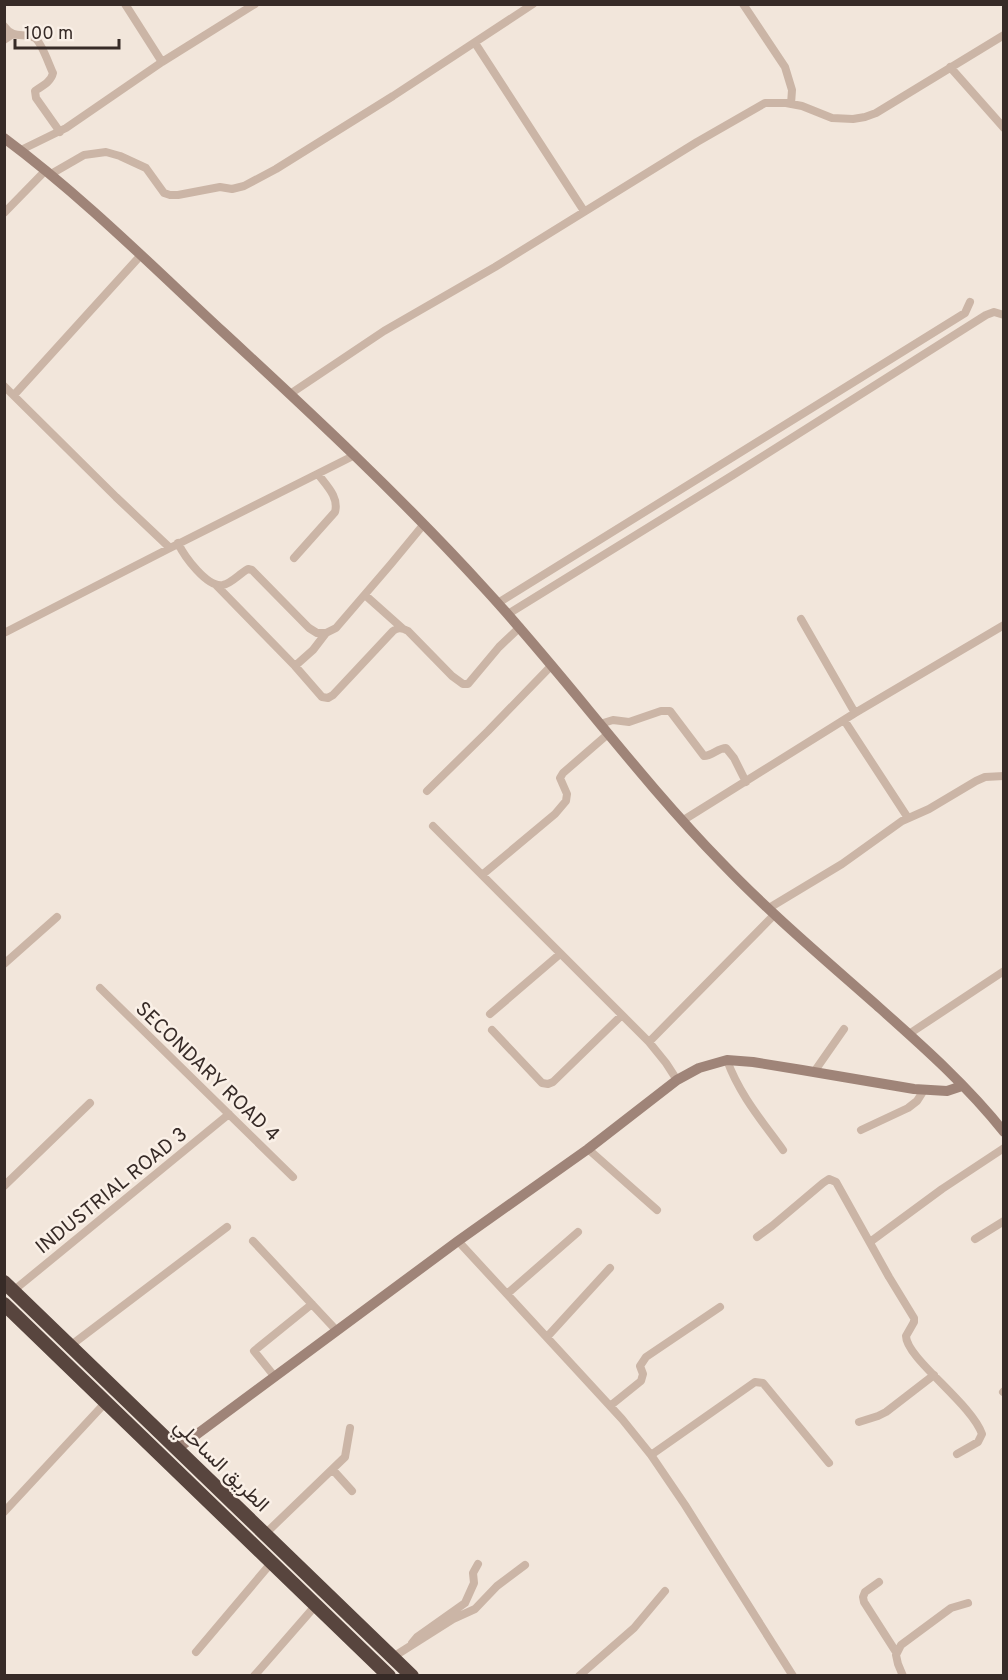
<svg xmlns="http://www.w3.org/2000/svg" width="1008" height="1680" viewBox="0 0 1008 1680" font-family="Overpass,Vazirmatn,sans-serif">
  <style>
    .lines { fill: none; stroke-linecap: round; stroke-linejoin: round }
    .street { stroke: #cbb5a6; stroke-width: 8 }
    .secondary { stroke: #9f8478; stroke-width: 10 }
    .highway { stroke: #58453e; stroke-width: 14 }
    .labels { text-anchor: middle; stroke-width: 5; stroke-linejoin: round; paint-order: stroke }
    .street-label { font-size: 20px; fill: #372b27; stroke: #faf0e7 }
  </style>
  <rect width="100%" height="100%" fill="#f2e6db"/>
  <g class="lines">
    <path class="street" d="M125 4 162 62
      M743 4 785 67 792 90 791 104
      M4 26C14 40 23 32 35 38 42 43 49 65 53 73 51 82 42 86 35 91L36 98 60 132
      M4 40 13 34
      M475 43 584 211
      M950 67 1004 128
      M21 150 66 128 162 62 255 4
      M51 174 84 155 106 152 120 156 146 168 164 193 170 195H178L220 187 232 189 244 186 276 169 393 96 533 4
      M4 213 46 170
      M4 386 116 497 170 548
      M290 394 384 331 495 267 697 142 765 103H786L802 106 832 118 853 119 865 117 876 113 1004 35
      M14 395 141 255
      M178 543C184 556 207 588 223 585 232 583 239 574 248 569L252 570 309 628 317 633H326L336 628 391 564 424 524
      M294 558 335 512C339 497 327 486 318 474
      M216 585 295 666 313 650 326 633
      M365 595 402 628
      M498 603 965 313 970 302
      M508 614 733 475 986 315 994 312 1004 315
      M801 619 855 713
      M4 633 170 548 355 455
      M295 666 322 697 328 698 333 695 393 631C398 627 402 628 408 631L452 676 463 684H468L499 647 520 627
      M844 720 908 818
      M600 724 613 720 629 722 661 711H670L704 756C712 756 718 748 726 748L734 758 746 782
      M427 791 488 731 552 665
      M682 821 855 713 1004 625
      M433 826 649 1042 666 1063 677 1080
      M482 875 555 814 566 801 567 794 560 778 563 773 608 734
      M769 908 842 864 902 821 929 809 976 781 985 777 1004 776
      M4 964 57 917
      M100 988 293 1177
      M490 1014 560 954
      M492 1030 542 1083 548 1084 553 1082 621 1016
      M909 1034 1004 971
      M649 1042 775 914
      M727 1060C739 1094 762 1121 783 1150
      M814 1072 844 1029
      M861 1130 908 1108 917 1101 924 1090
      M588 1149 657 1210
      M4 1186 90 1103
      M757 1237 772 1226 823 1183 829 1179 836 1182 889 1277 914 1318V1322L906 1336C906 1358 972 1404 982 1434L978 1442 957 1454
      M975 1239 1004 1221
      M253 1241 337 1331
      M458 1241 622 1419 651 1455 685 1505 793 1676
      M870 1242 942 1189 1004 1148
      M13 1291 229 1114
      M507 1294 578 1232
      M547 1337 610 1268
      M70 1346 227 1227
      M275 1377 254 1351 312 1304
      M1003 1392 1004 1391
      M610 1406 641 1381 643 1374 640 1366 646 1357 720 1307
      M859 1422 878 1416 886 1412 934 1375
      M651 1455 755 1382 763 1383 829 1463
      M333 1470 352 1491
      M4 1512 106 1402
      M265 1534 345 1457 350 1428
      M879 1582 865 1592 863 1597 864 1602 896 1652
      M412 1643 417 1637 465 1603 474 1583 473 1573 478 1564
      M196 1652 272 1562
      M393 1657 453 1619 475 1609 497 1586 525 1565
      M254 1676 316 1605
      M579 1676 634 1628 665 1591
      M903 1676 898 1664 896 1655 901 1645 951 1608 968 1603"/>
    <path class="secondary" d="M4 138C82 196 151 265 222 331 312 414 402 498 485 589 567 678 637 776 722 863 769 912 822 957 873 1002 919 1043 966 1084 1004 1132
      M177 1449 458 1241 588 1149 677 1080 699 1068 727 1060 753 1062 802 1070 914 1089 947 1091 962 1086"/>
    <path class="highway" d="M4 1282 412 1676
      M4 1304 389 1676"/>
  </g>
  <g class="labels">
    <g class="street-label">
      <text transform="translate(208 1071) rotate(44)" y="7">SECONDARY ROAD 4</text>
      <text transform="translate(111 1190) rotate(-39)" y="7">INDUSTRIAL ROAD 3</text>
      <text transform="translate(222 1465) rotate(44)" y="7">الطريق الساحلي</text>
    </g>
  </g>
  <rect width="1008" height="1680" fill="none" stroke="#372b27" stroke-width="12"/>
  <path d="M15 39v9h104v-9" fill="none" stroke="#372b27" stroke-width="3"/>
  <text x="24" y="39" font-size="18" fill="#372b27" stroke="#faf0e7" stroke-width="4.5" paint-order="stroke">100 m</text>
</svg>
